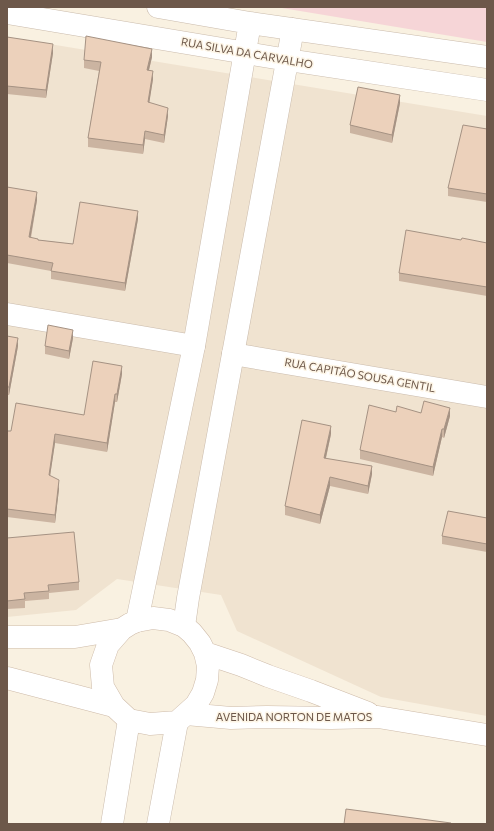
<svg xmlns="http://www.w3.org/2000/svg" width="494" height="831" viewBox="0 0 494 831" font-family="Commissioner,sans-serif">
  <style>
    .residential { fill: #f0e3d0 }
    .medical { fill: #f6d5d7 }
    .lines { fill: none; stroke-linecap: round; stroke-linejoin: round }
    .minor-casing { stroke: #cabbac; stroke-width: 23 }
    .tertiary-casing { stroke: #cabbac; stroke-width: 23 }
    .secondary-casing { stroke: #cebba9; stroke-width: 23 }
    .minor { stroke: #fff; stroke-width: 22 }
    .tertiary { stroke: #fff; stroke-width: 22 }
    .secondary { stroke: #fff; stroke-width: 22 }
    .wall { fill: #cbb4a1 }
    .shaded-wall { fill: #a59283 }
    .building { fill: #ecd1bb; stroke: #a59283 }
    .labels { text-anchor: middle; stroke-width: 3; stroke-linejoin: round; paint-order: stroke }
    .street-label { font-size: 11px; fill: #6d584a; stroke: #fdf5e6 }
  </style>
  <rect width="100%" height="100%" fill="#f9f1e1"/>
  <path class="residential" d="M7 37 487 116V716L381 697 237 631 221 595 117 579 76 610 7 617Z"/>
  <path class="medical" d="M276 7H487V42Z"/>
  <g class="lines">
    <g class="minor-casing">
      <path id="minor" d="M7 314 194 346
        M233 354 487 397"/>
    </g>
    <g class="tertiary-casing">
      <path id="tertiary" d="M158 7 250 23 487 57
        M7 13 288 60 487 90
        M137 621 194 346 250 23
        M184 626 188 598 293 29
        M112 824 129 720
        M158 824 177 722"/>
    </g>
    <g class="secondary-casing">
      <path id="secondary" d="M153 618 169 620 184 626 192 633 200 643 205 653 208 666 207 680 203 693 196 705 177 722 150 724 129 720 114 706 103 687 101 665 108 645 122 629 130 624 137 621Z
        M7 637H75L122 629
        M205 653 241 665 268 676 311 691 368 713
        M7 678 114 706
        M186 714 231 718 267 717 331 718 378 717 487 735"/>
    </g>
    <use href="#minor" class="minor"/>
    <use href="#tertiary" class="tertiary"/>
    <use href="#secondary" class="secondary"/>
  </g>
  <path class="wall" d="M7 37 53 53 46 98 7 94Z
    M152 57 149 70 153 79 149 103 168 116 164 143 145 139 143 154 88 147V138L99 71 84 68V60Z
    M400 103 392 143 350 133V125Z
    M487 129V202L448 196V188Z
    M7 187 37 200 31 238 38 240 73 244 138 219 125 291 51 279V271L7 263Z
    M487 243V296L399 281V273Z
    M7 336 18 346 9 395H7Z
    M73 338 69 359 45 354V346Z
    M122 374 117 402H115L107 452 55 443 50 476 59 489 55 523 7 517V431H11L84 415Z
    M396 412 421 413 450 416 444 438 442 437 433 476 360 459V450Z
    M331 434 326 458 372 474 368 494 330 486 320 524 285 515V506Z
    M487 518V552L442 544V536Z
    M7 538 79 582V590L49 593V599L25 601V608L7 609Z"/>
  <path class="shaded-wall" d="M53 44V53L46 98V90Z
    M152 49V57L147 78V70Z
    M153 71V79L148 111V102Z
    M400 95V103L392 143V135Z
    M168 108V116L164 143V135Z
    M145 131V139L143 154V145Z
    M37 192V200L29 246V237Z
    M138 211V219L125 291V283Z
    M73 330V338L69 359V351Z
    M18 338V346L9 395V387Z
    M122 366V374L117 402V394Z
    M115 394V402L107 452V443Z
    M450 408V416L444 438V429Z
    M331 426V434L324 466V458Z
    M442 429V437L433 476V467Z
    M55 434V443L49 483V475Z
    M372 466V474L368 494V486Z
    M330 477V486L320 524V515Z
    M59 480V489L55 523V515Z"/>
  <path class="building" d="M86 36 152 49 147 70 153 71 148 102 168 108 164 135 145 131 143 145 88 138 101 62 84 60Z
    M7 37 53 44 46 90 7 86Z
    M358 87 400 95 392 135 350 125Z
    M463 125 487 129V194L448 188Z
    M7 187 37 192 29 237 38 239V240L73 244 80 202 138 211 125 283 51 271 53 263 7 255Z
    M406 230 461 240 462 238 487 243V287L399 273Z
    M48 325 73 330 69 351 45 346Z
    M7 336 18 338 9 387H7Z
    M93 361 122 366 117 394H115L107 443 55 434 49 475 59 480 55 515 7 509V431H11L16 403 84 415Z
    M424 401 450 408 444 429H442L433 467 360 450 369 405 396 412 397 406 421 413Z
    M302 420 331 426 324 458 372 466 368 486 330 477 320 515 285 506Z
    M448 511 487 518V544L442 536Z
    M74 532 79 582 48 585 49 591 24 593 25 599 7 601V538Z
    M346 809 451 823 450 824H344Z"/>
  <g class="labels">
    <g class="street-label">
      <text transform="translate(247 53) rotate(10)" y="4">RUA SILVA DA CARVALHO</text>
      <text transform="translate(360 375) rotate(10)" y="4">RUA CAPITÃO SOUSA GENTIL</text>
      <text x="294" y="721">AVENIDA NORTON DE MATOS</text>
    </g>
  </g>
  <rect width="494" height="831" fill="none" stroke="#6d584a" stroke-width="16"/>
</svg>
